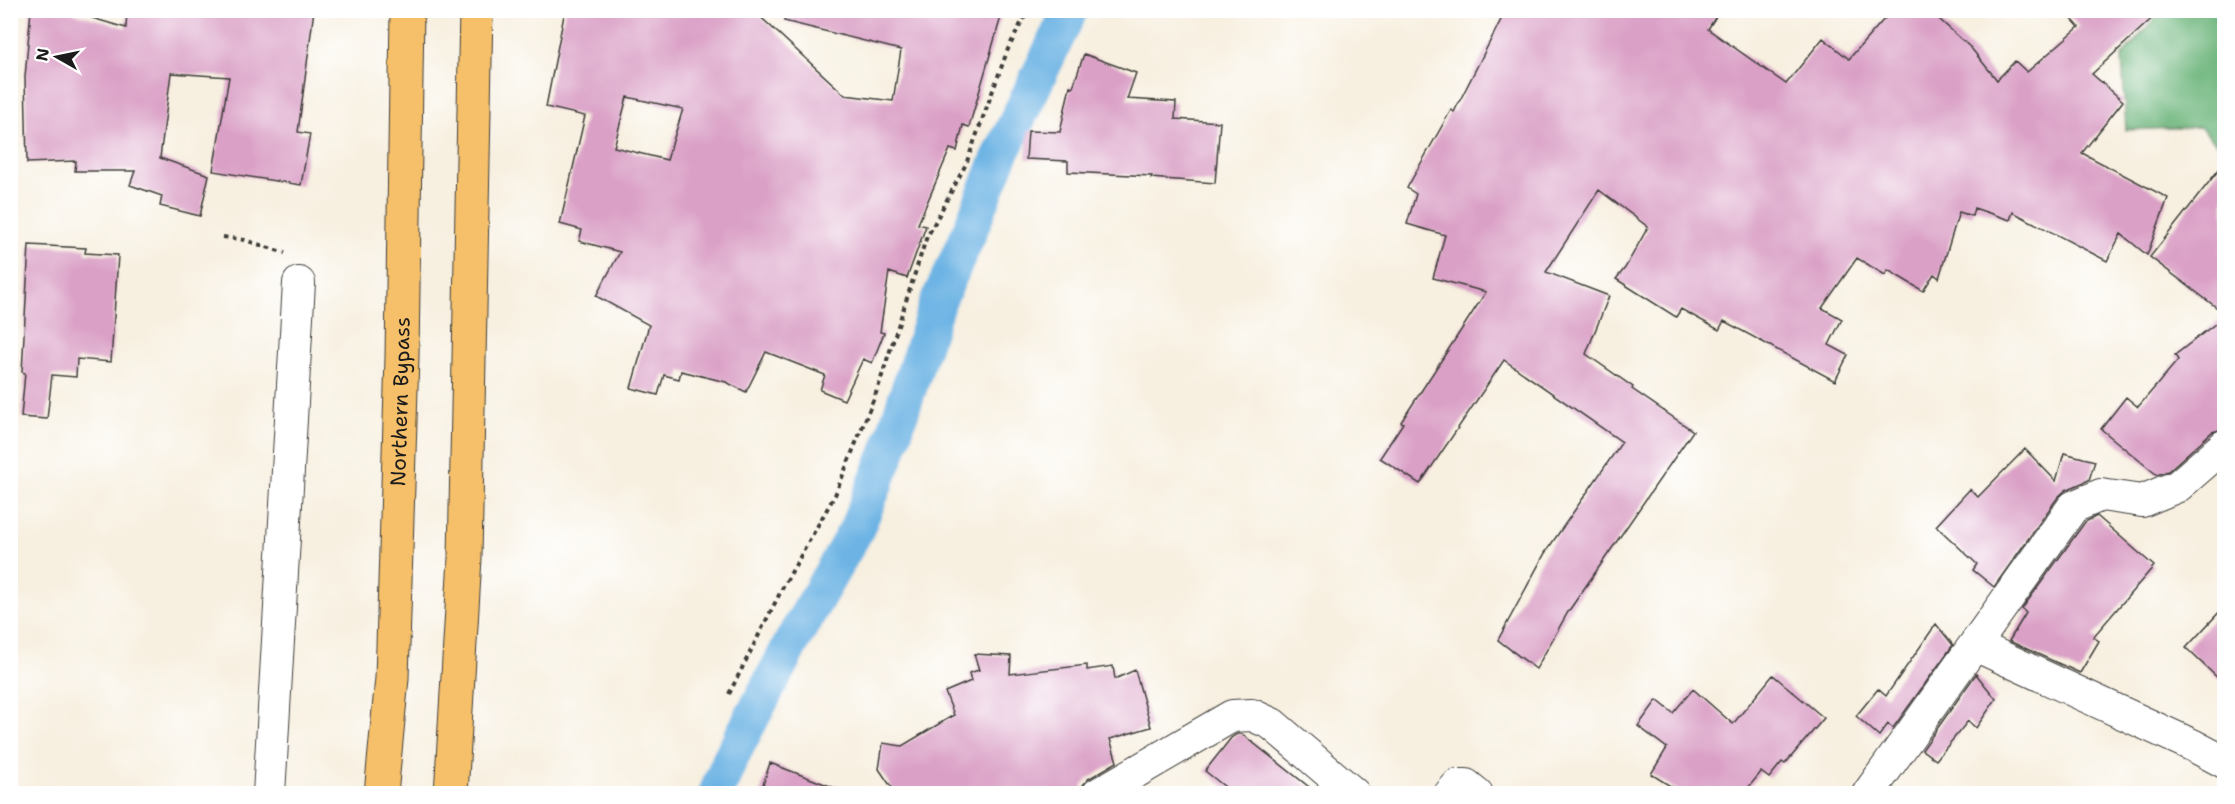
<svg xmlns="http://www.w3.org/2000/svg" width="2235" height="804" viewBox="0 0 2235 804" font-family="'Shantell Sans',sans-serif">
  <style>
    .forest { fill: #6db57b; stroke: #44684c; stroke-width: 1.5 }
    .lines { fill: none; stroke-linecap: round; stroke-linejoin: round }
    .canal { stroke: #6db4e4; stroke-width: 36 }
    .building { fill: #daa0c6; fill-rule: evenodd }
    .minor-casing { stroke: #3d3c39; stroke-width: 34 }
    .motorway-casing { stroke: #3d3c39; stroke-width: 35 }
    .path { stroke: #3d3c39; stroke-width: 4; stroke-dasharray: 4.5 4.5; stroke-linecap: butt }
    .minor { stroke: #fff; stroke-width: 32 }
    .motorway { stroke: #f6c06b; stroke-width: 33 }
    .labels { text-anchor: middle; stroke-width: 4.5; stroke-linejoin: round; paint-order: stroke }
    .street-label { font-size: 21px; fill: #1c1c1c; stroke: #fff }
  </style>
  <rect width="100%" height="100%" fill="#fff"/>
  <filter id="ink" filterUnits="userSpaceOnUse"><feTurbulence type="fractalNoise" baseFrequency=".0167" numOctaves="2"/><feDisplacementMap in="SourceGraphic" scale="12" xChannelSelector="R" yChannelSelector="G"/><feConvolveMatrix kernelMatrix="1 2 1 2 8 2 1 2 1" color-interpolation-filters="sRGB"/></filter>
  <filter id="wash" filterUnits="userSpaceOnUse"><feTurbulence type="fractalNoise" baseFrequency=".008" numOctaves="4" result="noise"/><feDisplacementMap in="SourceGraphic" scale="24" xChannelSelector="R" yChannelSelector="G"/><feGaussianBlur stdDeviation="1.35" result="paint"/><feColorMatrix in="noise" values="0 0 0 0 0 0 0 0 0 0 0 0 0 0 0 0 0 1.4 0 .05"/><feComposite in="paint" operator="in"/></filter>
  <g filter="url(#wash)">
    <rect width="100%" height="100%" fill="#f7efdf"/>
    <path class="forest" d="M2161 11H2224V151L2200 127 2126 130 2122 56Z"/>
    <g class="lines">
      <path class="canal" d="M716 794 731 757 795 636 856 530 887 455 936 306 968 235 1000 156 1070 10"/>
    </g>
    <g id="blocks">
      <path class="building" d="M31 10H65L126 28 127 10H314L298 132 310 134 301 185 213 171 229 77 171 73 160 158 209 175 200 216 160 206 162 196 130 185 135 171H75L76 161 27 163 25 77Z
        M565 10H753L845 95 893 101 901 50 784 21 786 10H874L902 17 903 11 931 17 933 10H1003L969 127 963 125 957 151 950 149 918 224 926 226 907 278 889 272 880 332 884 333 872 363 863 359 844 400 820 390 825 375 766 352 746 392 726 382 681 371 679 379 664 375 658 395 631 388 649 325 596 296 620 252 579 241 582 230 560 224 585 116 546 107ZM627 97 683 109 667 160 614 147Z
        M1506 10H1720L1708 29 1786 84 1823 38 1849 59 1892 10H1929L1971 48 1997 80 2015 61 2027 72 2079 27 2064 10H2161L2092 74 2123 101 2082 153 2168 198 2147 255 2121 234 2107 261 2013 212 2010 220 1974 208 1972 216 1959 212 1939 278 1934 274 1923 291 1888 270 1885 275 1857 258 1822 308 1842 319 1829 345 1848 355 1835 381 1724 321 1719 330 1681 309 1676 317 1616 279 1625 268 1648 227 1599 190 1546 272 1609 296 1586 354 1633 387 1632 389 1693 431 1568 612 1536 669 1498 640 1545 553 1622 442 1504 360 1420 484 1380 458 1403 423 1401 422 1486 292 1433 278 1445 235 1407 224 1416 194 1407 188 1451 110 1454 112Z
        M1084 54 1136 73 1127 99 1176 102 1175 119 1220 122 1215 183 1151 178 1152 176 1068 172V161L1026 159 1028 131 1060 132 1070 86 1073 87Z
        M2224 163V313L2150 257Z
        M29 245 86 248 85 253 118 255 111 362 77 359 76 377 52 375 47 419 21 417 25 373 22 372Z
        M2224 317V429L2212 432 2168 471 2157 475 2101 429 2126 397 2138 407 2178 360 2175 355Z
        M2025 449 2056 481 2064 453 2095 461 2089 480 2066 490 2058 497 1994 587 1973 570 1977 564 1936 526 1970 489 1978 497Z
        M2097 516 2154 566 2093 637 2099 641 2080 673 2009 641 2026 613 2022 609 2085 522Z
        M2224 607V684L2186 648Z
        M1936 624 1953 645 1893 728 1888 724 1879 736 1856 716 1878 689 1886 696Z
        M974 654 1011 656 1010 674 1087 665V670L1113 666 1115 679 1135 670 1151 727 1110 739 1117 762 1088 779 1083 785 1080 794H896L879 769 883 743 902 746 954 715 945 692 971 681 969 673 979 670Z
        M1976 674 1996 699 1976 728 1968 721 1936 760 1922 750Z
        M1773 675 1824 718 1785 764 1782 762 1769 778 1761 772 1743 794H1683L1651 774 1667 748 1638 726 1657 700 1673 713 1693 689 1733 724Z
        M1237 734H1242L1318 794H1234L1205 771 1231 738Z
        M770 763 843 791 842 794H760Z"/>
    </g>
  </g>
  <g filter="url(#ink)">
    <use href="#blocks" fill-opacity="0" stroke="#3d3c39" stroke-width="1.5"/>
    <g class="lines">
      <g class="minor-casing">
        <path id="minor" d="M1975 645 2194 746 2224 762
          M269 794 299 283
          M1098 794 1232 716 1252 715 1272 724 1354 794
          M1450 794 1458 785H1466L1477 794
          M1868 794 2073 507 2101 495 2142 501 2178 486 2224 446"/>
      </g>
      <g class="motorway-casing">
        <g id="motorway">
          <path id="s1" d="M381 794 392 678 402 357 407 10"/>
          <path d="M451 794 465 558 476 10"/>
        </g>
      </g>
      <path class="path" d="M223 237 245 240 285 253
        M729 694 783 587 835 495 878 388 926 239 966 164 1008 49 1028 10"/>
      <use href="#minor" class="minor"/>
      <use href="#motorway" class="motorway"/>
    </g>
  </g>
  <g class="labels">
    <g class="street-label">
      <text dy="7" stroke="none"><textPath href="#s1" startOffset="393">Northern Bypass</textPath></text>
    </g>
  </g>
  <rect width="2235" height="804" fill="none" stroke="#fff" stroke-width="36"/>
  <g transform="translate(57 57) rotate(279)" stroke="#ffffff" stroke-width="4.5" paint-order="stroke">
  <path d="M0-4.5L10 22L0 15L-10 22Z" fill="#1c1c1c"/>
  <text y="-9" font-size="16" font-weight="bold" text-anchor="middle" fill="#1c1c1c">N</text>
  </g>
</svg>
